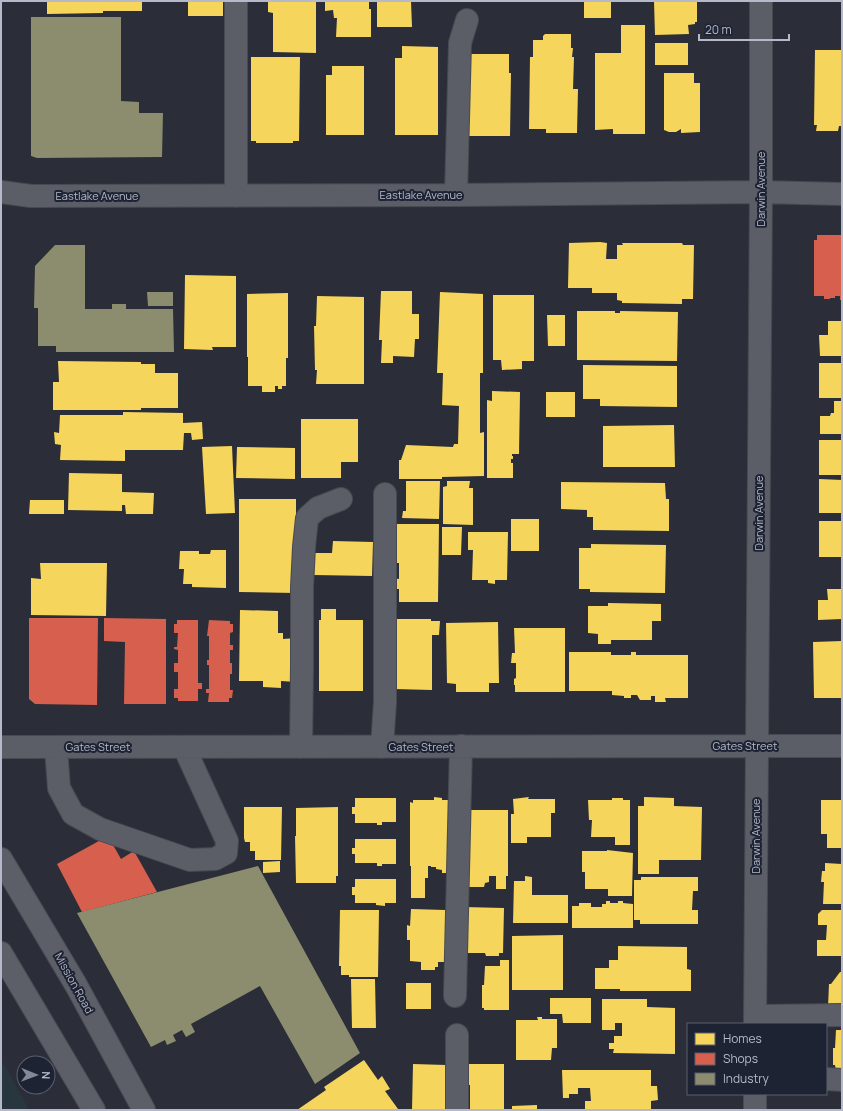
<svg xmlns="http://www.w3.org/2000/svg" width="843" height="1111" viewBox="0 0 843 1111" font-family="Manrope,sans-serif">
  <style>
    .green { fill: #28373e }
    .homes { fill: #f6d55c }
    .shops { fill: #d6604d }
    .industry { fill: #8c8c6e }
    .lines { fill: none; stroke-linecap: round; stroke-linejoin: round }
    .minor-casing { stroke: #474a51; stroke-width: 24 }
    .major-casing { stroke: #494b55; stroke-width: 24 }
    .minor { stroke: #5b5e66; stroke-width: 22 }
    .major { stroke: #5d5f68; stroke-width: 22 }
    .labels { text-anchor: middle; stroke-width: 4; stroke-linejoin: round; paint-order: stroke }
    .street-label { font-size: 11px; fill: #b5b9c9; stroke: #1e2333 }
  </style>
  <rect width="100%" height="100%" fill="#2b2e38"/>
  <path class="green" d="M1 1059 29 1110H1Z"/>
  <path class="homes" d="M47 1H142V11H103V13L47 14Z
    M188 1H223V16H188Z
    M273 1H316V53L273 52V13L268 12V2H273Z
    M325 1H369V9H371V37H336L337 18H334L333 10 325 11Z
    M377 1H411L412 27H377Z
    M584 1H611V18H584Z
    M654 1H697V22H695V24L688 25 689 34 655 35Z
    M621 25H645V134H613V129L595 130V53H621Z
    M545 34H571V48H573L572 57H574L573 89H578L577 133H546V129H529L530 57H533V40H543V36Z
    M655 43H688V65H655Z
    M402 46 438 47V135H395V58H402Z
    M815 50H841V126H839L838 131H816L817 125H814Z
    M468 54H509V73H511L510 136H466Z
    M251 57H300L299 141H293V143H256V141H251Z
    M332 66H364V135H326V75H332Z
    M664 73H694V83H700V132L681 133V129L676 132H669L664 130Z
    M600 242 607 243 606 259H617V245H623L622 243H682L683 245H694L693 299H682V304L622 303V301L617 300V293H592V288H568L569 243Z
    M185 275 236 276V347H212L213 350 184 349Z
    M381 291H412V314H419V339H415L414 357 393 356V363H381L382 340H379Z
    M440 292 483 294V373H480V433L484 432V476L442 477V479H399V460H401L406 445 453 447 454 444H458L459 406 442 405 443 373H437Z
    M288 293V358H286V386H282V389H278V386H275V392H262V386H248V357H247V294Z
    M493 295H534V361H522V369L502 370 501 360H493Z
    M317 296 364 297V384H316L317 370H315L314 326H316Z
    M577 311H615V313H620V311L678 312 677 361 577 360Z
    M547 315H565V346H548Z
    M828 321H842V356H820L819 335H828Z
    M58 361 141 362V364H155V373H178V408H141V410H53V382H59Z
    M819 363H842V398H819Z
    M583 365 677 366V407L600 406V399H583Z
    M492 391 520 392 519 454H512V456H513V459H511V463H513V478H487V400L492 401Z
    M546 392H575V417H546Z
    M834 401H842V434H820V416H830L831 413H834Z
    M123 412 183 413V423L202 422 203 439 192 440 191 433H184L183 450H125V461L60 460 61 445 55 444 54 432 59 433 60 415H123Z
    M301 419H358V462H341V478H301Z
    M674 425 675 467H603V426Z
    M819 440H842V475H819Z
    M232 446 235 513 206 514 202 447Z
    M237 447 295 448V479L236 478Z
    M69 473 122 474V492L154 493 153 514H126L125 505H122V511L68 510Z
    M819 479 842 480V513H819Z
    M406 481H440L439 519 402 518 403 511H406Z
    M447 481H470L469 488H473V525L443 524V487L447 486Z
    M561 482 665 483 666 499H669V531L593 530V517H587V510L561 509Z
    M239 499H296V593L239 592Z
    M30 500H64V514H29Z
    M511 519H539V551H511Z
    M819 521H842V557H819Z
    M388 524H439L438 602H399V589H392V578L399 579V563H388Z
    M442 527H462L461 555H442Z
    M468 532H508L507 580H495V584L488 583V580H472L473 550H468Z
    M333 541 373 542 372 576 314 575V553H332Z
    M591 544 666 545 665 593 590 592V589H579V548H591Z
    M211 550H226V588L192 587V584H183L184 569H179L180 551H199V554H210Z
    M40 563H107L106 616 31 615V578L41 579Z
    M827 589H842V619L818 620V600H828Z
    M608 603 661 604V621H652V640H611V644H598V634L588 633V606H608Z
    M321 609H336V620H363V691H319V620H321Z
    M240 610 278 611V633H283V639L296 638V682L281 681V688L263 687V681H239Z
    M394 619H431V621H440L439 635H432V690L394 689Z
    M498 622 499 683H489V692H456V684L447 683 446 623Z
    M514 628H565V692H515V685H514V679L516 678V663H511L512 653H515Z
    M842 641V698H814L813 642Z
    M569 652H611V655H631V652H636V655H688V698H665L666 702H655V696H651V700H640L637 695H631V698H624V696L612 695V691H569Z
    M434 797 442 798V800H450L448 873H442V870L436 869V867H431V866H428V878H425V898H411V866H410V802L413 803V800H434Z
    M529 797 528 799H555V813H551V837H527V843H511V814H514L513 799Z
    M644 797 674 798V806L702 807 701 860H659V874H638V806H644Z
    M355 798H396V822H382V825H377V823H355V814H352V807H355Z
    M612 798H623V800H630V845H615V837H591L592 820H589L588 800H612Z
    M821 800H842V848H827V834H821Z
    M244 807H282L281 860H255V851H250V842H245L244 838Z
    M338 807V876H336V883H296L295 836H296V808Z
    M466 810H508V876H506V889H496V876H489V882L485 883 484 887H469V883L465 882Z
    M355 839H396V864H382V866H377V863H355V854H352V848H355Z
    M607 850 633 853 632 896H608V889H585V872H582V851H607Z
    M280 861V872L263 873V862Z
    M825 863 842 864V904H823L824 882H821L822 871H825Z
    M525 876 532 877V895H568V923H513L514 881H525Z
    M641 877H698V891H693L692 910H698V924H640V920H634V880H641Z
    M355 879H396V903H385V906L376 905V903H355V895H352V887H355Z
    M606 901H610V903H618V901H623V903L633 904V928H572V906H579V903H591V907H602V904H606Z
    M464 907 504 908 503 953H499V956H486L485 953H463Z
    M411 909 445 910V916H447L446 962H438V967H435V970H421V962L410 961V940H407V925L410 926Z
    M340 910H379L378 977H349V975H341V966H339Z
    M822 910H842V956H817V940H826L827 925H818V914Z
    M563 935V990H512V936Z
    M618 946 687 947V969L691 970V991H620V989H595V968H609V960H618Z
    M500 960H509V1010H484V1008H482V985H484L485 966H500Z
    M840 972H842V1007H828L829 984H831Z
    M351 979H375L376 1028H352Z
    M406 983H431V1009H406Z
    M550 998H591V1023H563L562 1014H550Z
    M602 999H647V1007L675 1008V1054L613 1053 614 1049H609V1043H614V1036H622V1023H615V1030H602Z
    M537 1017H542V1019H557V1048H552L551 1060H516V1020H538Z
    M836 1030H842V1076L836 1072 835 1065H833V1048H835Z
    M364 1060 378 1080 382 1076 390 1089 385 1091 398 1109 297 1110 326 1090 324 1087Z
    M413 1064 446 1065V1110H412Z
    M469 1064H504V1110H470V1085H465V1077L469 1078Z
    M562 1070H651V1086H657L658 1100 651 1101V1110H585V1101H591L590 1088H578V1094H569V1098H563Z
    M537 1105V1110H512V1106Z"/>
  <path class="shops" d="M817 235H842V300H840V296H835V298H830V299H824V296H814V240H817Z
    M29 618H98L97 705 35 704 29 699Z
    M104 618 166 619V704H124L125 642 104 641Z
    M177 620H198V683H202V689H198V701H178V698H174V689H178V672H174V663H178V650L174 649V647H177L178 633H174V624H177Z
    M209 620 230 621V624H233V632L230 633V645H233V650H230V663H232V674H230V690H233L232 698H229V702H208L209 693H206V689H209V665H207V660H209V636H207Z
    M108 836 121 859 134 851 157 892 82 912 57 864Z"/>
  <path class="industry" d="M31 17H121V101L139 102V113H163L162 157 37 158 31 156Z
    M55 245H85V309H112V304H126V309H173L174 352H56V346H38V308H34L35 266Z
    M147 292H173V306H148Z
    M258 866 360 1053 315 1084 260 986 191 1024 195 1032 186 1037 182 1030 173 1035 176 1041 167 1045 165 1040 151 1047 77 913Z"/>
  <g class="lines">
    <g class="minor-casing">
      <path id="minor" d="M1 192 31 196 456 195 761 192 842 194
        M456 195 460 43 467 20
        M236 196V1
        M1 747 842 746
        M301 747 302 667V587L304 547 307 518 318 508 341 499
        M382 747 385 702V494
        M56 748 59 788 73 814 100 829 190 860 215 859 226 853 227 841 184 747
        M455 996 461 746
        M755 1016 842 1015
        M755 1024 761 192V1
        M457 1035V1110
        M826 1079 842 1080
        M755 1110V1094"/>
    </g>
    <g class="major-casing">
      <path id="major" d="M1 859 76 985 144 1110
        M1 953 94 1110"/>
    </g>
    <use href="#minor" class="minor"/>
    <use href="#major" class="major"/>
  </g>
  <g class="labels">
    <g class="street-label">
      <text transform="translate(761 189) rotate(-90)" y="4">Darwin Avenue</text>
      <text x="421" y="199">Eastlake Avenue</text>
      <text x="97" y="200">Eastlake Avenue</text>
      <text transform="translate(759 513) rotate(-90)" y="4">Darwin Avenue</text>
      <text x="745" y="750">Gates Street</text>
      <text x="98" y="751">Gates Street</text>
      <text x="421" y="751">Gates Street</text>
      <text transform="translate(756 836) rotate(-90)" y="4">Darwin Avenue</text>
      <text transform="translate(74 983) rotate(61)" y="4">Mission Road</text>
    </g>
  </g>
  <rect width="843" height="1111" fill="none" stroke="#b5b9c9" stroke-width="4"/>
  <rect x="687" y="1023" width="140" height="72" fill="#1e2333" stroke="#5a5f6f"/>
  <rect x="695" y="1033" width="20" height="12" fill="#f6d55c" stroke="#5a5f6f"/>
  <text x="723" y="1043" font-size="12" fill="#b5b9c9">Homes</text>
  <rect x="695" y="1053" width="20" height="12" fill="#d6604d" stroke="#5a5f6f"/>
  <text x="723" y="1063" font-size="12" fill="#b5b9c9">Shops</text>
  <rect x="695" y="1073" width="20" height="12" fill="#8c8c6e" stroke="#5a5f6f"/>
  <text x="723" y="1083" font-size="12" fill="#b5b9c9">Industry</text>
  <g transform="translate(36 1075) rotate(91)"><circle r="19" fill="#1e2333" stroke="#5a5f6f"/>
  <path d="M0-3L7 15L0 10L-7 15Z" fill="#858896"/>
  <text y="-6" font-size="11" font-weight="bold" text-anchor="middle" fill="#b5b9c9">N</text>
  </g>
  <path d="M699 34v6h90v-6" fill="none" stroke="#b5b9c9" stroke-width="2"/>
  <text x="705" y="34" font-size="12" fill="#b5b9c9" stroke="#1e2333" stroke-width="3" paint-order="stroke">20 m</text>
</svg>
